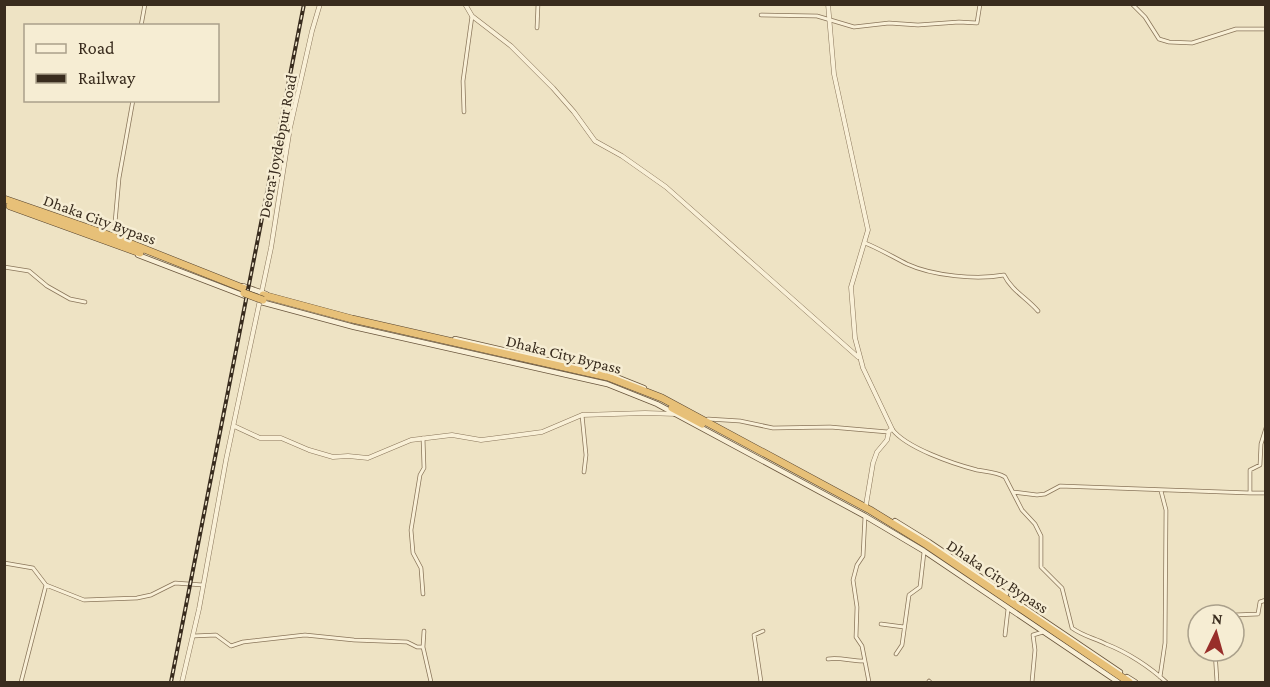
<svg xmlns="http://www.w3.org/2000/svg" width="1270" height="687" viewBox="0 0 1270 687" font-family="'Crimson Pro',serif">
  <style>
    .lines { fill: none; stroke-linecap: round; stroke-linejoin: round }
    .minor-casing { stroke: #89755a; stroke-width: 4.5 }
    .tertiary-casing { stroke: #89755a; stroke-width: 5 }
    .secondary-casing { stroke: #6a563d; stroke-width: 6 }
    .trunk-casing { stroke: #56432e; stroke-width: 8 }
    .minor { stroke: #f9f0d7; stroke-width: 3 }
    .tertiary { stroke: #f9f0d7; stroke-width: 4 }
    .secondary { stroke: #f9f0d7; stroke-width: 4.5 }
    .trunk { stroke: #e7c078; stroke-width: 7 }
    .rail-casing { stroke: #392c1e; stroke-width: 4 }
    .rail { stroke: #f6edd3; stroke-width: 1.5; stroke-dasharray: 4.5; stroke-linecap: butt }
    .trunk-bridge-casing { stroke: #56432e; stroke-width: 8; stroke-linecap: butt }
    .trunk-bridge { stroke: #e7c078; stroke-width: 7 }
    .labels { text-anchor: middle; stroke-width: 5; stroke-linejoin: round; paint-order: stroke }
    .street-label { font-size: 16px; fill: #392c1e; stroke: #f6edd3 }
  </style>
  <rect width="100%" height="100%" fill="#eee3c4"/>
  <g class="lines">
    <g class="minor-casing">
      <path id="minor" d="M1132 4 1145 17 1159 39 1169 42 1192 43 1236 29H1266
        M761 15 817 16 854 27 889 23 918 25 959 22 977 23 980 4
        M141 26 145 4
        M537 28 538 4
        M464 112 463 81 472 16
        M114 234 119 178 133 100
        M865 243C880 249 893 257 907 264 933 276 977 280 1004 275 1012 291 1027 298 1038 311
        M4 267 29 271 47 286 70 299 85 302
        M582 415 586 455 584 472
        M708 419 740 421 773 428 830 427 888 432
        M1266 428 1261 444 1260 465 1250 470V493H1266
        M892 429C906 448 954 464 977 470 987 472 996 472 1005 477L1022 510 1035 524 1041 536V567L1062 588 1072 628C1083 636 1094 638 1106 644 1127 652 1150 667 1166 682
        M1013 492 1037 495 1045 494 1060 486 1250 493
        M865 516 863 556 857 565 853 580 857 607 856 637 862 646 869 682
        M4 563 33 568 46 585 84 600 137 598 151 595 175 583 203 585
        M423 594 421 568 413 553 411 530 420 475 424 468 423 438
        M1234 615 1258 614 1260 602 1266 600
        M881 624 904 627
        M424 631 423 647 431 682
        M1005 635 1008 609
        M193 636 216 635 231 646 243 642 305 635 354 640 407 642 417 647H423
        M1215 651 1217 682
        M896 654 902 645 909 595 920 587 924 552
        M828 659C839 657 851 661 863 661
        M1160 677 1165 643 1166 510 1161 491
        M929 681 930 682
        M21 682 46 585
        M761 682 754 635 763 631
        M1032 682 1035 650 1033 635 1043 632"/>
    </g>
    <g class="tertiary-casing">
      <path id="tertiary" d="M465 4 472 16 511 46 553 88 574 112 595 141 622 156 666 187 858 357
        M828 4 834 74 868 230 851 287 855 338 863 368 892 429 889 431 887 440 877 452 873 463 866 505
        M234 426 260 438H281L309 450 333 457 348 456 368 458 411 440 452 435 481 440 542 432 582 415 645 413 676 414
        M182 682 199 609 226 460 271 248 290 128 312 31 320 4"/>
    </g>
    <g class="secondary-casing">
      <path id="secondary" d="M138 255 245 296
        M243 286 266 294
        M261 302 354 327 607 384 657 404 865 516 924 551 1118 682
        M455 339 609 374 644 388
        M895 521 929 542 1006 594
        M1015 601 1120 672
        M1127 677 1135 682"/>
    </g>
    <g class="trunk-casing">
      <path id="trunk" d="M4 199 114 237 245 289
        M10 206 140 253
        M263 295 352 319 608 377 662 398 870 510 927 545 1129 682
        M672 408 702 424"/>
    </g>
    <use href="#minor" class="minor"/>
    <use href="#tertiary" class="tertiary"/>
    <use href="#secondary" class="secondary"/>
    <use href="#trunk" class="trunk"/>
    <g class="rail-casing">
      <path id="rail" d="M171 682 304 4"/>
    </g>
    <use href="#rail" class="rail"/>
    <g class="trunk-bridge-casing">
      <path id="trunk-bridge" d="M244 293 263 300"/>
    </g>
    <use href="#trunk-bridge" class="trunk-bridge"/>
  </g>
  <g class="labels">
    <g class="street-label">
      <text transform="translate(277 146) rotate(-79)" y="6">Deora-Joydebpur Road</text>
      <text transform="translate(100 219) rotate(20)" y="6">Dhaka City Bypass</text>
      <text transform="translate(564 354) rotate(14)" y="6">Dhaka City Bypass</text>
      <text transform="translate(998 576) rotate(34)" y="6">Dhaka City Bypass</text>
    </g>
  </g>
  <rect width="1270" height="687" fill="none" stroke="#392c1e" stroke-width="12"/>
  <rect x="24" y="24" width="195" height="78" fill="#f6edd3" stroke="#aaa08b" stroke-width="1.5"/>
  <rect x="36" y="44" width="30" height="9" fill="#f9f0d7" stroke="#aaa08b" stroke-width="1.5"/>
  <text x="78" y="54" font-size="18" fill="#392c1e">Road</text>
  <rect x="36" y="74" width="30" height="9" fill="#392c1e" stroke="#aaa08b" stroke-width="1.5"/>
  <text x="78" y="84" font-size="18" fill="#392c1e">Railway</text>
  <g transform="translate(1216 633) rotate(5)"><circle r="28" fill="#f6edd3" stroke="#aaa08b" stroke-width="1.5"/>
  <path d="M0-4.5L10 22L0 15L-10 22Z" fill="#982e2a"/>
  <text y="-9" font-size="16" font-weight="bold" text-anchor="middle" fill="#392c1e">N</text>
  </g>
</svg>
